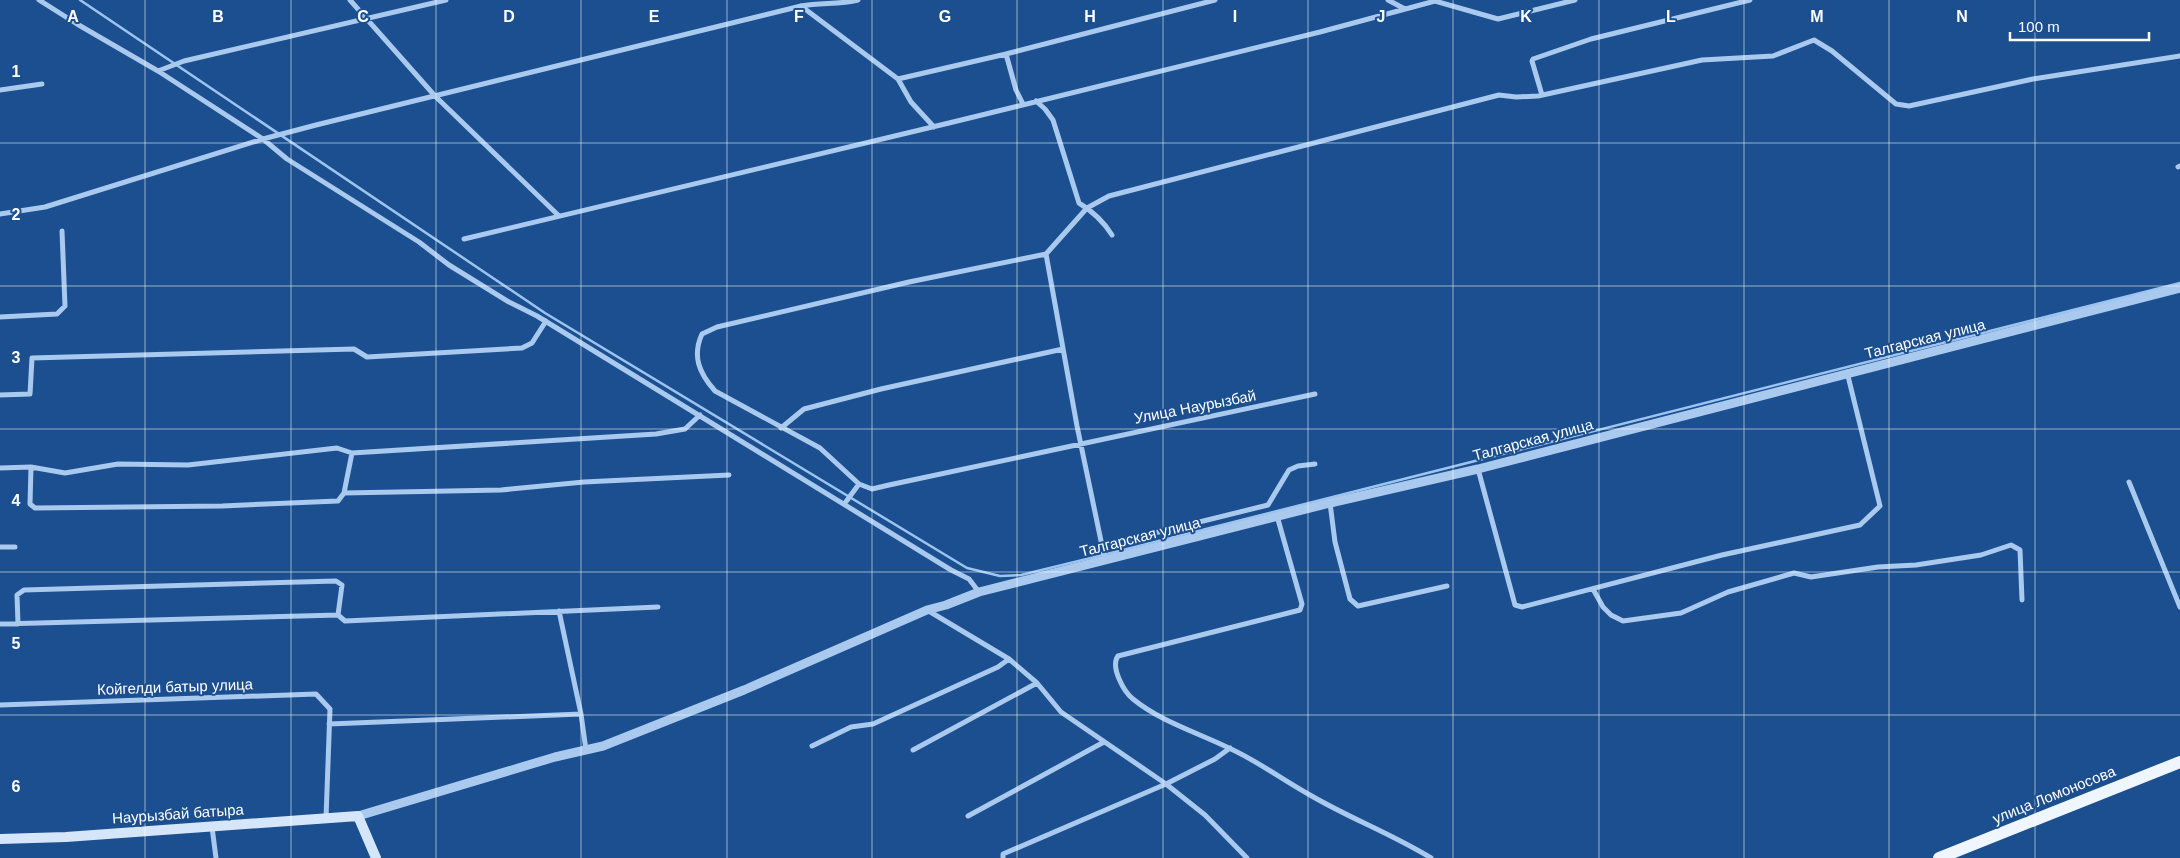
<svg xmlns="http://www.w3.org/2000/svg" width="2180" height="858" viewBox="0 0 2180 858" font-family="Helvetica,sans-serif">
  <style>
    .lines { fill: none; stroke-linecap: round; stroke-linejoin: round }
    .stream { stroke: #9cc4f0; stroke-width: 2.5 }
    .minor { stroke: #a9c9ee; stroke-width: 5 }
    .tertiary { stroke: #a9c9ee; stroke-width: 9 }
    .secondary { stroke: #d6e6fa; stroke-width: 10 }
    .primary { stroke: #f0f6ff; stroke-width: 12 }
    .grid { fill: none; stroke: #fff; stroke-width: 1; stroke-opacity: 0.55 }
    .labels { text-anchor: middle; stroke-width: 4; stroke-linejoin: round; paint-order: stroke }
    .street-label { font-size: 15px; fill: #fff; stroke: #1b4f8f }
    .grid-label { font-size: 16px; text-anchor: middle; font-weight: bold; fill: #fff; stroke: #1b4f8f; stroke-width: 4; stroke-linejoin: round; paint-order: stroke }
  </style>
  <rect width="100%" height="100%" fill="#1b4f8f"/>
  <g class="lines">
    <path class="stream" d="M80 0 545 313 967 568 1000 576 1021 575 1099 556 2180 283"/>
    <path class="minor" d="M39 0 77 24 158 71 263 139 287 159 419 242 449 265 509 302 537 316 951 570 969 579 979 592
      M350 0 435 96 559 216
      M1388 0 1405 9
      M801 6 898 79 1006 54 1215 0
      M1006 54 1016 90 1023 104
      M158 71 184 61 446 0
      M898 79 911 102 934 127
      M0 90 42 84
      M1542 95 1532 61 1533 59 1591 39 1750 0
      M1036 101 1045 109 1053 120 1079 203C1092 211 1104 222 1112 235
      M2178 167 2180 166
      M0 214 45 207 263 139 316 125 801 6C821 2 839 5 858 0
      M464 239 949 123 1320 32 1435 1 1498 19 1575 0
      M0 317 57 314 65 306 62 231
      M0 395 30 394 32 358 354 349 367 357 522 348 532 343 546 321
      M781 428 804 409 881 389 1063 349
      M31 467 30 504 35 508 222 506 338 501 344 493 352 453
      M0 468 31 467 65 473 118 464 188 465 337 448 352 453 656 434 685 429 700 415
      M1478 469 1515 605 1522 607 1722 555 1860 525 1880 506 1847 372
      M2129 482 2180 607
      M859 484 820 448 715 391C699 373 692 356 702 334L717 327 909 282 1046 254
      M344 493 501 490 584 482 729 475
      M845 503 859 484 872 489 889 485 1315 394
      M1330 503 1335 542 1350 599 1358 606 1447 586
      M1277 516 1302 604 1300 610 1118 656C1110 667 1124 692 1133 699 1161 722 1199 733 1231 749 1259 762 1283 780 1310 795 1349 818 1392 834 1431 858
      M1102 546 1268 505 1289 470 1298 466 1315 464
      M0 547H15
      M1105 560 1077 426 1046 254 1087 208 1109 196 1499 95 1516 97 1538 96 1702 60 1773 56 1814 40 1832 51 1896 104 1909 106 2033 79 2180 56
      M1593 589 1603 607 1611 615 1623 621 1681 613 1728 592 1794 573 1811 577 1878 567 1916 565 1981 555 2011 545 2020 550 2022 600
      M927 610 1009 659 1037 683 1061 712 1166 784 1003 854V858
      M559 611 581 714
      M0 624 338 615 345 621 658 607
      M18 624 17 595 24 590 336 581 342 585 338 615
      M0 705 316 694 330 709 326 818
      M329 724 581 714 586 750
      M812 746 851 727 873 724 998 667 1009 659
      M1230 748 1215 759 1166 784 1205 815 1247 858
      M913 750 1037 683
      M968 816 1104 742
      M212 827 216 858"/>
    <path class="tertiary" d="M358 816 555 757 603 746 744 690 927 610 946 605 979 592 1330 503 1478 469 2180 288"/>
    <path class="secondary" d="M0 839 66 837 358 816 376 858"/>
    <path class="primary" d="M1939 858 2180 762"/>
  </g>
  <path class="grid" d="M145 0V858M291 0V858M436 0V858M581 0V858M727 0V858M872 0V858M1017 0V858M1163 0V858M1308 0V858M1453 0V858M1599 0V858M1744 0V858M1889 0V858M2035 0V858M0 143H2180M0 286H2180M0 429H2180M0 572H2180M0 715H2180"/>
  <g class="labels">
    <g class="street-label">
      <text transform="translate(1925 339) rotate(-14)" y="5">Талгарская улица</text>
      <text transform="translate(1195 407) rotate(-11)" y="5">Улица Наурызбай</text>
      <text transform="translate(1533 440) rotate(-15)" y="5">Талгарская улица</text>
      <text transform="translate(1140 537) rotate(-14)" y="5">Талгарская улица</text>
      <text transform="translate(175 687) rotate(-2)" y="5">Койгелди батыр улица</text>
      <text transform="translate(2054 795) rotate(-22)" y="5">улица Ломоносова</text>
      <text transform="translate(178 814) rotate(-4)" y="5">Наурызбай батыра</text>
    </g>
  </g>
  <g class="grid-label">
    <text x="73" y="22">A</text>
    <text x="218" y="22">B</text>
    <text x="363" y="22">C</text>
    <text x="509" y="22">D</text>
    <text x="654" y="22">E</text>
    <text x="799" y="22">F</text>
    <text x="945" y="22">G</text>
    <text x="1090" y="22">H</text>
    <text x="1235" y="22">I</text>
    <text x="1381" y="22">J</text>
    <text x="1526" y="22">K</text>
    <text x="1671" y="22">L</text>
    <text x="1817" y="22">M</text>
    <text x="1962" y="22">N</text>
    <text x="16" y="77">1</text>
    <text x="16" y="220">2</text>
    <text x="16" y="363">3</text>
    <text x="16" y="506">4</text>
    <text x="16" y="649">5</text>
    <text x="16" y="792">6</text>
  </g>
  <path d="M2010 32v8h139v-8" fill="none" stroke="#ffffff" stroke-width="2.5"/>
  <text x="2018" y="32" font-size="15" fill="#ffffff" stroke="#1b4f8f" stroke-width="4" paint-order="stroke">100 m</text>
</svg>
